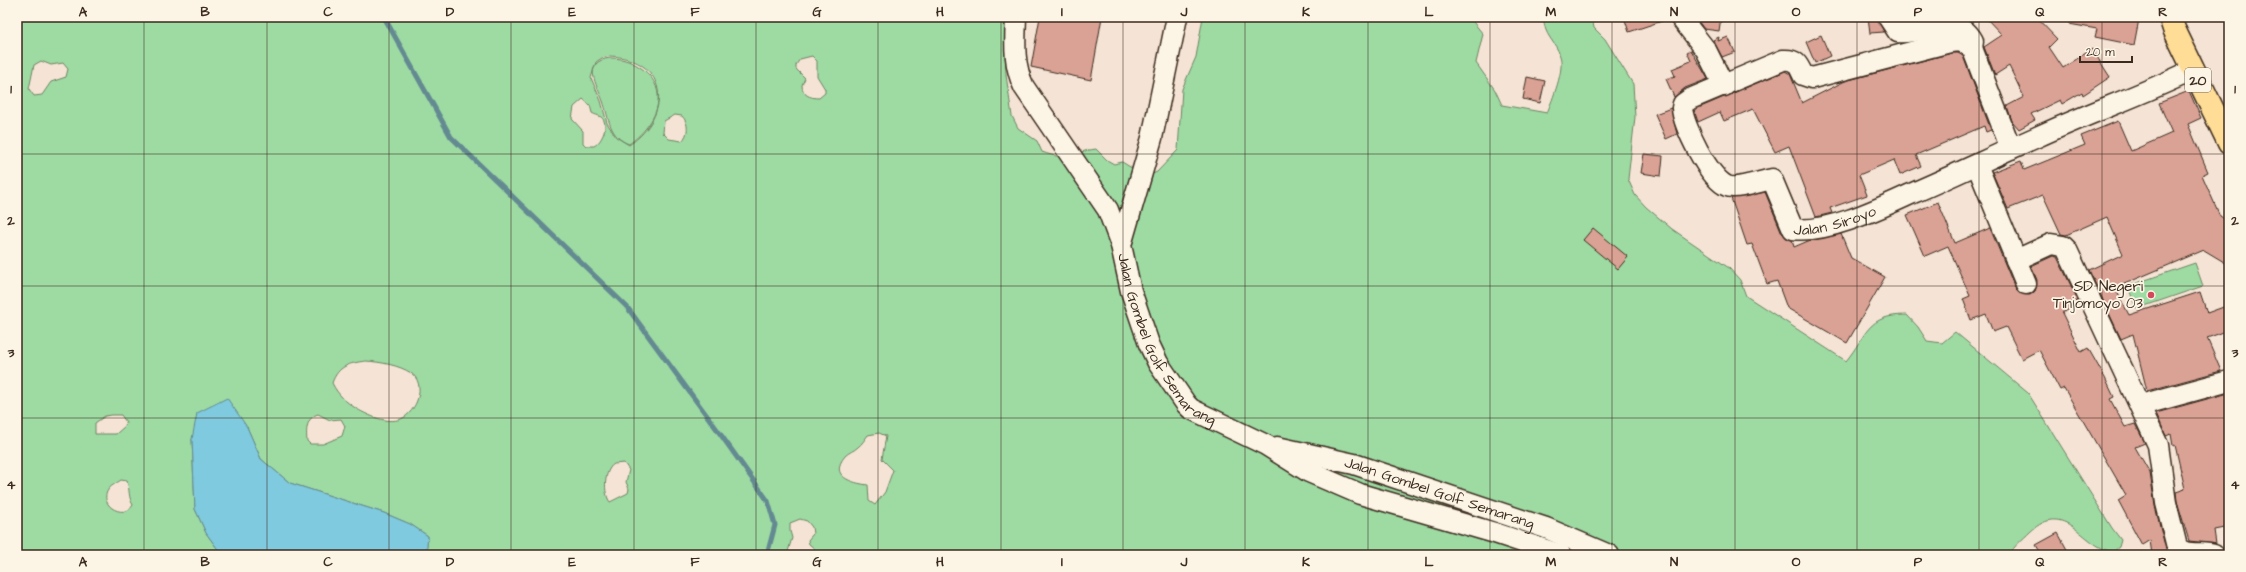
<svg xmlns="http://www.w3.org/2000/svg" width="2246" height="572" viewBox="0 0 2246 572" font-family="'Architects Daughter',sans-serif">
  <style>
    .green { fill: #9ddba3; stroke: #6c8260; fill-rule: evenodd }
    .water { fill: #7fcade; stroke: #648a91 }
    .lines { fill: none; stroke-linecap: round; stroke-linejoin: round }
    .stream { stroke: #648a91; stroke-width: 5 }
    .building { fill: #daa295; stroke: #3b2a1e }
    .street-casing { stroke: #3b2a1e; stroke-width: 23 }
    .highway-casing { stroke: #3b2a1e; stroke-width: 25 }
    .street { stroke: #fcf5e5; stroke-width: 20 }
    .highway { stroke: #ffdd96; stroke-width: 22 }
    .grid { fill: none; stroke: #3b2a1e; stroke-width: 1; stroke-opacity: 0.55 }
    .poi-dot { fill: #d1495b; stroke: #fcf5e5; stroke-width: 1.5 }
    .labels { text-anchor: middle; stroke-width: 3.5; stroke-linejoin: round; paint-order: stroke }
    .shield { fill: #fcf5e5; stroke: #75675a; stroke-width: 1 }
    .shield-label { font-size: 14px; font-weight: bold; fill: #3b2a1e }
    .street-label { font-size: 15px; fill: #3b2a1e; stroke: #fcf5e5 }
    .poi-label { font-size: 15px; fill: #3b2a1e; stroke: #fcf5e5; text-anchor: end }
    .neatline { fill: none; stroke: #3b2a1e; stroke-width: 1.5 }
    .grid-label { font-size: 13px; text-anchor: middle; font-weight: bold; fill: #3b2a1e }
  </style>
  <rect width="100%" height="100%" fill="#f5e4d5"/>
  <filter id="ink" filterUnits="userSpaceOnUse"><feTurbulence type="fractalNoise" baseFrequency=".025" numOctaves="2"/><feDisplacementMap in="SourceGraphic" scale="8" xChannelSelector="R" yChannelSelector="G"/><feConvolveMatrix kernelMatrix="1 2 1 2 8 2 1 2 1" color-interpolation-filters="sRGB"/></filter>
  <g filter="url(#ink)">
    <path class="green" d="M17 17H1004L1006 75 1012 116 1018 128 1037 141 1042 152C1069 162 1071 152 1096 149L1107 160 1114 164 1122 162 1135 170 1150 175 1157 172 1178 150 1182 89 1196 57 1203 17H1469L1483 34 1476 63 1495 90 1502 105 1547 113C1552 100 1565 70 1560 56 1556 41 1543 36 1544 17H1592L1594 28 1605 39 1633 84 1635 117 1628 179 1635 195 1646 207 1672 229 1729 268 1740 280 1746 296 1846 361C1868 334 1866 315 1907 315L1918 327 1927 341 1942 343 1955 332 2028 393 2112 528 2121 540 2119 547 2113 552C2081 546 2066 498 2030 532 2023 539 2014 546 2009 555H816L815 549 809 544 808 540 813 534 812 527 807 521 800 519 790 523V531L792 538 787 555H426L428 536 410 524 384 513 290 483 261 459 247 427 192 439 195 509 206 533 222 555H17V85L20 79 17 73ZM610 56C669 59 673 115 629 145L616 137 607 123 601 101 591 78 596 62 602 58ZM812 56 817 61V76L825 89V93L819 98C810 98 802 95 802 85L805 78 796 69V65L800 59ZM41 61 51 65 63 63 68 69 66 77 51 82 42 95 34 96 29 89 34 65ZM583 99 590 105 592 113C595 115 598 115 601 117 610 124 602 142 594 146H586L583 143V131L572 119 574 107ZM675 115 682 116C689 123 689 134 682 141L669 139 663 133 664 121ZM366 361C380 362 399 365 411 373 427 384 417 412 401 419 387 424 369 416 357 409 346 402 338 395 332 383 338 366 349 363 366 361ZM318 414 330 420 341 419 345 426 342 436 323 444H310L307 441C306 430 306 418 318 414ZM112 415H121L126 422 125 426 116 434H95V423L105 416ZM879 433 886 436 882 459 893 470 885 492 875 505 869 501 868 485C853 483 828 477 845 456 849 452 854 451 858 447 862 444 865 439 868 435ZM624 463 629 470 626 482 629 489 628 493 610 502C603 493 604 470 614 464ZM121 480 127 481C130 490 128 497 133 505 125 520 98 506 108 490 110 486 117 483 121 480Z
      M610 58C624 58 633 62 644 70 672 94 654 126 629 144 609 137 609 118 603 101 597 85 581 62 610 58Z
      M2195 263 2203 286 2136 309 2128 286Z"/>
    <path class="water" d="M227 398 247 427 261 459 290 483 384 513 410 524 428 536 426 555H222L206 533 195 509 192 439 197 413Z"/>
    <g class="lines">
      <path class="stream" d="M384 17 451 137 627 307 716 428 768 501 775 525 767 555"/>
    </g>
    <path class="building" d="M1040 17H1102L1091 80 1031 67Z
      M1624 17H1667L1668 19 1629 32Z
      M1695 17H1721L1719 31 1704 29Z
      M1868 17H1877L1884 32 1870 33Z
      M1985 17H2036L2057 39 2049 47 2063 68 2092 49 2110 77 2083 95 2082 92 2062 104 2060 100 2031 114 2035 120 2019 129 2012 121 2007 106 2024 97 2009 66 1995 75 1984 47 2002 35Z
      M2069 17 2139 19 2134 45 2095 37 2097 29 2069 24Z
      M1821 35 1830 56 1815 63 1806 42Z
      M1719 37 1718 41 1728 37 1735 52 1722 57 1713 40Z
      M1691 50 1708 79 1685 88 1674 97 1666 79 1675 76 1672 69 1691 61 1687 52Z
      M1952 53H1958L1963 56 1991 130 1986 132 1984 126 1916 155 1921 166 1900 175 1894 160 1859 175 1867 195 1830 208 1832 213 1816 217 1789 146 1775 152 1753 109 1724 121 1720 112 1698 122 1695 113 1696 109 1785 71 1790 74 1802 103 1845 81Z
      M1527 77 1545 81 1540 103 1523 99Z
      M2189 91 2201 118 2188 124 2208 172 2202 175 2220 216 2229 222V265L2204 250 2115 288 2129 315 2200 292 2207 313 2229 305V330L2207 338 2221 371 2147 391 2133 334 2121 339 2089 270 2123 254 2107 217 2066 235 2061 234 2043 195 2008 209 1992 172 2021 161 2024 170 2085 145 2081 136 2118 121 2131 151 2172 133 2159 103Z
      M1671 108 1677 134 1666 139 1655 114Z
      M1644 154 1663 156 1661 176 1641 173Z
      M1765 192 1782 233 1792 240 1794 247 1808 241 1841 234 1851 258 1885 277 1847 343 1787 308 1777 281 1767 284 1752 244 1747 245 1731 198Z
      M1938 202 1955 243 1990 228 2015 288 2019 293 2030 295 2035 291 2037 280 2031 266 2053 256 2057 257 2078 300 2068 304 2070 309 2062 313 2081 352 2088 348 2105 378 2114 397 2110 399 2125 427 2135 424 2145 443 2135 447 2150 473 2155 506 2166 550 2169 555H2152L2150 540 2142 545 2118 500 2126 495 2064 388 2060 390 2039 350 2022 359 2006 327 1993 332 1986 314 1971 320 1963 299 1970 296 1948 246 1925 256 1907 215Z
      M1593 228 1628 257 1618 269 1583 240Z
      M2229 393V527L2214 530 2216 544 2189 541 2177 501 2176 492 2185 489 2175 445 2173 446 2171 434 2166 436 2156 413Z
      M2058 533 2070 555H2042L2036 545Z"/>
    <g class="lines">
      <g class="street-casing">
        <g id="street">
          <path d="M1016 17C1015 42 1013 64 1024 87L1108 210 1121 245"/>
          <path id="s1" d="M1177 17 1152 138 1121 245 1131 291 1149 344 1158 363 1186 404 1191 409 1266 445 1309 472 1360 494 1495 533 1561 555"/>
          <path d="M1680 17 1706 50 1724 86"/>
          <path d="M1888 17 1898 32C1924 35 1957 11 1973 41L1972 48"/>
          <path id="s2" d="M2011 149 1972 48 1961 41 1950 42 1812 78 1803 75C1798 64 1796 59 1783 60L1690 99 1683 104 1682 108C1683 125 1709 179 1727 186 1736 190 1761 181 1772 179L1793 229C1827 234 1882 207 1913 193 1955 175 1996 155 2037 137 2089 113 2142 95 2193 70"/>
          <path d="M1977 165 2026 284"/>
          <path d="M2016 260 2051 244 2063 246 2067 250 2158 445 2166 503 2177 547C2187 558 2202 550 2214 555"/>
          <path d="M2141 405 2229 381"/>
          <path id="s3" d="M1277 447 1354 464 1546 528 1609 555"/>
        </g>
      </g>
      <g class="highway-casing">
        <path id="highway" d="M2170 17 2174 29 2229 143"/>
      </g>
      <use href="#street" class="street"/>
      <use href="#highway" class="highway"/>
    </g>
  </g>
  <path class="grid" d="M144 17V555M267 17V555M389 17V555M511 17V555M634 17V555M756 17V555M878 17V555M1001 17V555M1123 17V555M1245 17V555M1368 17V555M1490 17V555M1612 17V555M1735 17V555M1857 17V555M1979 17V555M2102 17V555M17 154H2229M17 286H2229M17 418H2229"/>
  <circle class="poi-dot" cx="2151" cy="295" r="4"/>
  <g class="labels">
    <rect class="shield" x="2185" y="68" width="26" height="24" rx="3"/>
    <g class="shield-label">
      <text x="2198" y="85">20</text>
    </g>
    <g class="street-label">
      <text dy="5" stroke="none"><textPath href="#s2" startOffset="661">Jalan Siroyo</textPath></text>
      <text dy="5" stroke="none"><textPath href="#s1" startOffset="343">Jalan Gombel Golf Semarang</textPath></text>
      <text dy="5" stroke="none"><textPath href="#s3" startOffset="169">Jalan Gombel Golf Semarang</textPath></text>
    </g>
    <g class="poi-label">
      <text x="2143" y="291">SD Negeri<tspan x="2143" dy="17">Tinjomoyo 03</tspan></text>
    </g>
  </g>
  <rect width="2246" height="572" fill="none" stroke="#fcf5e5" stroke-width="44"/>
  <path d="M2080 56v6h52v-6" fill="none" stroke="#3b2a1e" stroke-width="2"/>
  <text x="2086" y="56" font-size="12" fill="#3b2a1e" stroke="#fcf5e5" stroke-width="3" paint-order="stroke">20 m</text>
  <rect x="22" y="22" width="2202" height="528" class="neatline"/>
  <g class="grid-label">
    <text x="83" y="16">A</text>
    <text x="205" y="16">B</text>
    <text x="328" y="16">C</text>
    <text x="450" y="16">D</text>
    <text x="572" y="16">E</text>
    <text x="695" y="16">F</text>
    <text x="817" y="16">G</text>
    <text x="940" y="16">H</text>
    <text x="1062" y="16">I</text>
    <text x="1184" y="16">J</text>
    <text x="1306" y="16">K</text>
    <text x="1429" y="16">L</text>
    <text x="1551" y="16">M</text>
    <text x="1674" y="16">N</text>
    <text x="1796" y="16">O</text>
    <text x="1918" y="16">P</text>
    <text x="2040" y="16">Q</text>
    <text x="2163" y="16">R</text>
    <text x="11" y="93">1</text>
    <text x="2235" y="93">1</text>
    <text x="11" y="225">2</text>
    <text x="2235" y="225">2</text>
    <text x="11" y="357">3</text>
    <text x="2235" y="357">3</text>
    <text x="11" y="489">4</text>
    <text x="2235" y="489">4</text>
    <text x="83" y="566">A</text>
    <text x="205" y="566">B</text>
    <text x="328" y="566">C</text>
    <text x="450" y="566">D</text>
    <text x="572" y="566">E</text>
    <text x="695" y="566">F</text>
    <text x="817" y="566">G</text>
    <text x="940" y="566">H</text>
    <text x="1062" y="566">I</text>
    <text x="1184" y="566">J</text>
    <text x="1306" y="566">K</text>
    <text x="1429" y="566">L</text>
    <text x="1551" y="566">M</text>
    <text x="1674" y="566">N</text>
    <text x="1796" y="566">O</text>
    <text x="1918" y="566">P</text>
    <text x="2040" y="566">Q</text>
    <text x="2163" y="566">R</text>
  </g>
</svg>
